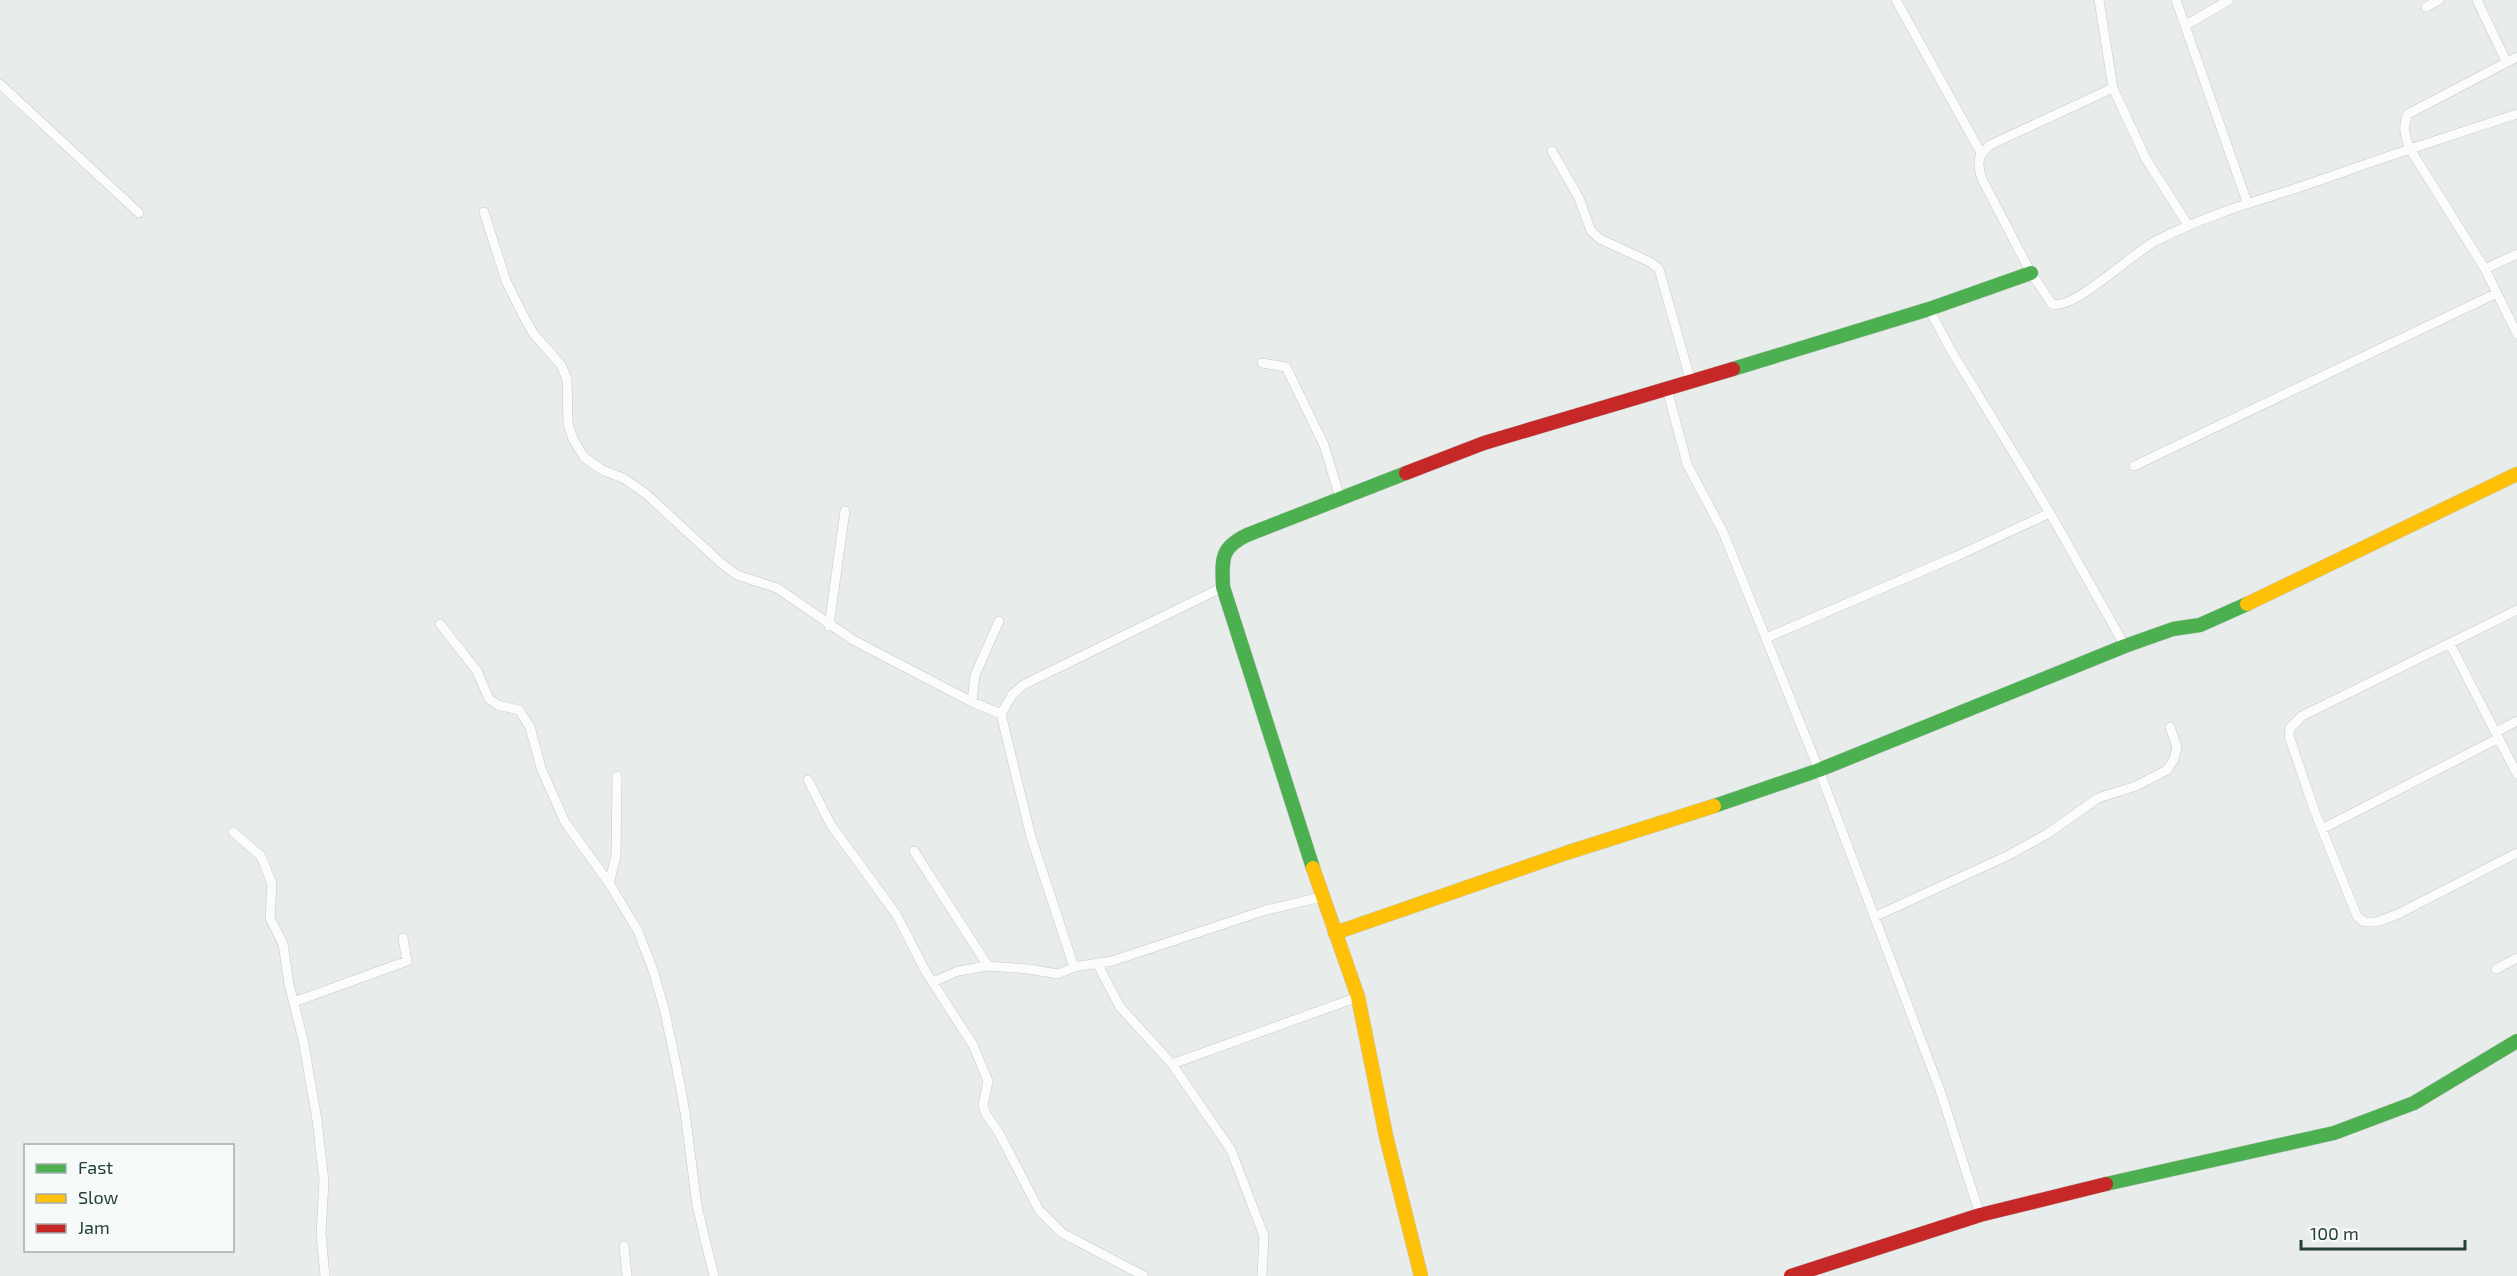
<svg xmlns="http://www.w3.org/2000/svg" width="2517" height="1276" viewBox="0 0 2517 1276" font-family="'Exo 2',sans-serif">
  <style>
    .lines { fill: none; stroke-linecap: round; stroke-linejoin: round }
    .street-casing { stroke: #c5c9c7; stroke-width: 10 }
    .fast-casing { stroke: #c3c9c8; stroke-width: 15 }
    .slow-casing { stroke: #c3c9c8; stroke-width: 15 }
    .jam-casing { stroke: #c3c9c8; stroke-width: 15 }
    .street { stroke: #fcfcfc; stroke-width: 9 }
    .fast { stroke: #4caf50; stroke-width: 14 }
    .slow { stroke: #ffc107; stroke-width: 14 }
    .jam { stroke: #c62828; stroke-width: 14 }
  </style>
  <rect width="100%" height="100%" fill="#e8ecea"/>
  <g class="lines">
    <g class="street-casing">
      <path id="street" d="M1896 0 1981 153
        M2099 0 2113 88 2146 159 2188 225
        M2176 0 2247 202
        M2477 0 2506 61
        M2426 7 2439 0
        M2186 25 2229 0
        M2517 57 2408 114C2402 127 2405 136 2410 149L2517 114
        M0 84 139 213
        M2113 88 1990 145C1977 156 1977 163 1982 179L2031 273 2052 304C2071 312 2132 254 2154 242 2199 218 2246 204 2294 189 2333 176 2371 162 2410 149L2485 269 2517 334
        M1552 151 1579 198 1591 231 1600 239 1650 262 1659 269 1691 382
        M484 212 506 281 522 313 533 333 561 365 567 379 568 424 573 439 584 457 602 470 623 478 645 493 721 563 737 575 777 588 853 640 972 702 1001 714
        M2485 269 2517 254
        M1929 309 1952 352 2050 513 2125 646
        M1262 363 1286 367 1324 445 1340 498
        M1667 389 1687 464 1723 532 1819 770 1941 1093 1980 1215
        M2134 466 2497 293
        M2517 610 2302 716 2290 728 2289 736 2315 812 2357 916 2364 922H2377L2398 914 2517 853
        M440 624 477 671 489 699 498 705 519 710 530 727 541 768 565 822 609 883 638 931 653 970 664 1008 676 1064 685 1112 697 1206 714 1276
        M829 626 845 511
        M1766 638 1957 556 2050 513
        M2450 644 2517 774
        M972 702 975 675 999 621
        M2496 732 2517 721
        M808 780 831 825 896 914 926 972 973 1045 988 1081 983 1105 986 1114 999 1133 1039 1210 1062 1233 1144 1276
        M2322 829 2499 738
        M233 832 261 856 272 884 270 918 283 944 289 984 303 1039 317 1120 324 1181 321 1234 325 1276
        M914 851 988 966
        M609 883 616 856 617 776
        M1874 917 2009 855 2047 834 2098 798 2136 786 2167 770 2174 759 2177 747 2170 727
        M1097 963 1120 1007 1172 1064 1231 1150 1264 1236 1262 1276
        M1074 967 1031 837 1001 714 1012 695 1023 685 1223 587
        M2496 969 2517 958
        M933 982 958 971 988 966 1028 969 1058 974 1074 967 1112 961 1266 910 1322 897
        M294 1002 407 961 403 938
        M1172 1064 1358 997
        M624 1246 627 1276"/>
    </g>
    <g class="fast-casing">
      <path id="fast" d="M1733 369 1929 309 2031 273
        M1714 806 1819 770 2125 646 2173 629 2200 625 2247 604
        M1313 868 1223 587C1222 559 1220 548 1247 535L1406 473
        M2106 1184 2334 1133 2414 1103 2517 1041"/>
    </g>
    <g class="slow-casing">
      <path id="slow" d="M2247 604 2517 474
        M1313 868 1358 997 1386 1136 1421 1276
        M1335 933 1566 853 1714 806"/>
    </g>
    <g class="jam-casing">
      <path id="jam" d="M1406 473 1484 443 1733 369
        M1791 1276 1980 1215 2106 1184"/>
    </g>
    <use href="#street" class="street"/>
    <use href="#fast" class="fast"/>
    <use href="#slow" class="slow"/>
    <use href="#jam" class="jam"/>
  </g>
  <rect x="24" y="1144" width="210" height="108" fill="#f6faf9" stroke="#a2b0ad" stroke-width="1.5"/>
  <rect x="36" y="1164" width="30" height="9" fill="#4caf50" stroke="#a2b0ad" stroke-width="1.5"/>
  <text x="78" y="1174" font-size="18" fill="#25403c">Fast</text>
  <rect x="36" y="1194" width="30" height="9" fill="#ffc107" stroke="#a2b0ad" stroke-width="1.5"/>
  <text x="78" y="1204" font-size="18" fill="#25403c">Slow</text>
  <rect x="36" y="1224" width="30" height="9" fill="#c62828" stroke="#a2b0ad" stroke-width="1.5"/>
  <text x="78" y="1234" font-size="18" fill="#25403c">Jam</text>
  <path d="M2301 1240v9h164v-9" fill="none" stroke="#25403c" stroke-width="3"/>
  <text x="2310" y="1240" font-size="18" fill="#25403c" stroke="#f6faf9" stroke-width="4.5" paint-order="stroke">100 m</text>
</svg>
